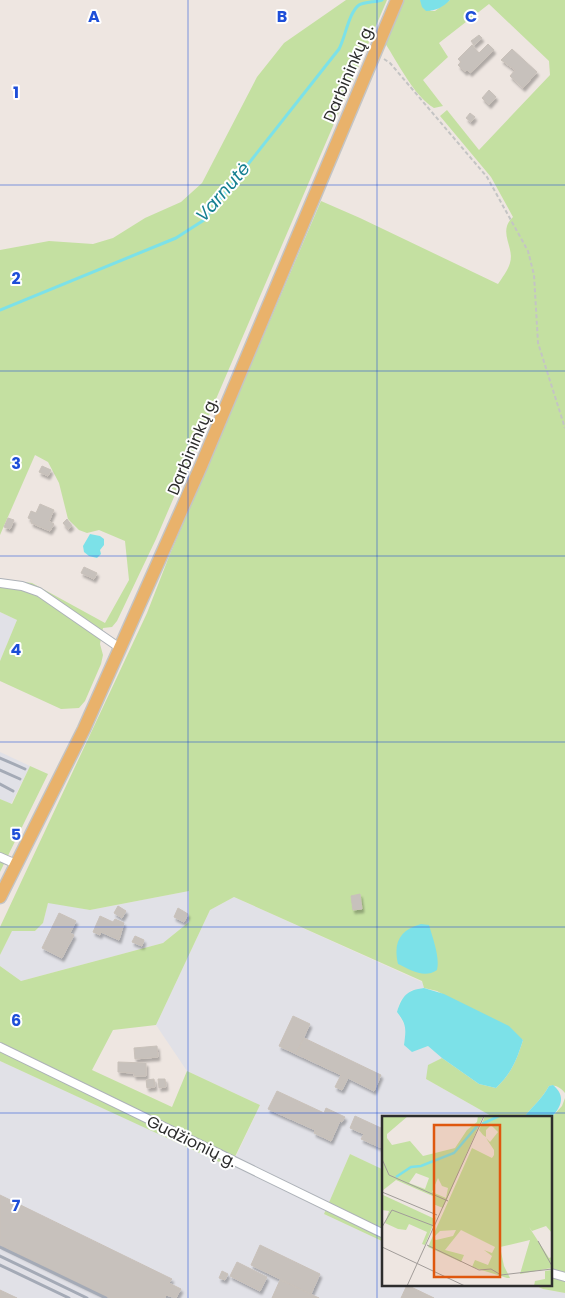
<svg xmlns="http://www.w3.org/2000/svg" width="565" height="1298" viewBox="0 0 565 1298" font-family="Poppins,sans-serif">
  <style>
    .industrial { fill: #e1e1e7 }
    .green { fill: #c4e0a1 }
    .water { fill: #7ce1e8 }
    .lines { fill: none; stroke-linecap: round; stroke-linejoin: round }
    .stream { stroke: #7ce1e8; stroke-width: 3 }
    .building { fill: #c7c1bc; stroke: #c9c1ba; filter: url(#shadow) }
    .minor-casing { stroke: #adb2b8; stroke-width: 10 }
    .primary-casing { stroke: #c4c4c4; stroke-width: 15 }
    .path { stroke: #c4c4c4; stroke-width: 2; stroke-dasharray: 4 2.5; stroke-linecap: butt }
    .minor { stroke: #fff; stroke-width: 8 }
    .primary { stroke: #e9b26b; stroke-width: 12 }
    .rail { stroke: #a4aab6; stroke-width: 3 }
    .grid { fill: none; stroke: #1d4ed8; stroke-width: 1; stroke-opacity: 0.55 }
    .labels { text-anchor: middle; stroke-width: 4; stroke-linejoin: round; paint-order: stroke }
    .street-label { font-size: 16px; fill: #2d2d2d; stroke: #fff }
    .water-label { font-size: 18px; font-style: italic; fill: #168092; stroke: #fff }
    .inset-river { fill: none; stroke: #7ce1e8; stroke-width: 2.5 }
    .inset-road { fill: none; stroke: #a19c99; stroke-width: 1 }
    .view { fill: #df570e; fill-opacity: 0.15; stroke: #df570e; stroke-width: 2.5 }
    .inset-edge { fill: none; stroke: #2d2d2d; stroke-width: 2.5 }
    .grid-label { font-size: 16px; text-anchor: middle; font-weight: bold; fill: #1d4ed8; stroke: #fff; stroke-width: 4; stroke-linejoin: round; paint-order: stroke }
  </style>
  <defs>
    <filter id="shadow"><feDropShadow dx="2" dy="3.5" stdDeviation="1" flood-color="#0004"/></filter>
  </defs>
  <rect width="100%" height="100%" fill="#eee6e1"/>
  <path class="industrial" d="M0 612 17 620 0 661Z
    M0 752 30 766 11 804 0 799Z
    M189 891V922L163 943 21 981 0 966V955L12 931H35L43 923 48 902 90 910Z
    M234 897 422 982 424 988 412 990 400 1001 397 1012 406 1028 404 1045 421 1048 428 1046 442 1058 429 1065 426 1079 493 1117H384V1170L350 1154 324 1214 384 1242V1284H532L543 1289 565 1293V1298H0V1061L231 1167 260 1105 187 1071 156 1025 210 910Z"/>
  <path class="green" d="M346 0H387L156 539 117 621 112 627 103 628 100 644 103 655 101 664 85 701 79 708 61 709 0 681V661L17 620 0 612V579L32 583 105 623 129 580 125 541 99 530 87 533 79 530 68 519 59 483 48 462 35 455 0 535V250L49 241 93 244 113 238 145 218 181 202 202 183 257 77 284 43Z
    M404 0H420L431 11H435L450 0H565V1093C561 1088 555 1084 549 1086 542 1099 533 1106 524 1117H493L426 1079 428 1065 442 1058 479 1084 496 1088C512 1072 516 1062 523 1040L437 991 424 988 422 981 234 897 210 910 156 1025 113 1030 92 1070 172 1107 187 1071 260 1105 230 1167 0 1061V966L21 981 163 943 189 922V891L90 910 48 903 43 923 35 931H12L0 955V927L147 613 170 554 321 201 360 218 498 284C502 278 508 270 510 263 515 247 497 232 513 217L491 177 440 116 447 110 479 150 550 75 549 61 489 4 439 43 448 57 423 80 443 106 434 108C414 96 398 63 385 43L386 36Z
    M30 766 48 774 0 872V799L12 804Z
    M565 1098V1293L543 1289 532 1284H551V1118L562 1106Z
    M350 1154 384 1170V1242L324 1214Z"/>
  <path class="water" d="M420 0H450C443 7 436 11 426 11L422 7Z
    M90 534 100 536 104 539V545L100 550 101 554 97 558 89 556 84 552 83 546Z
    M421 924 429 925C433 939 440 957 437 970 424 979 411 970 398 964 393 942 400 930 421 924Z
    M424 988 444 994 509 1026 523 1040C516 1062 512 1072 496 1088L479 1084 442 1058 428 1046 412 1052 404 1045C406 1029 407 1025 397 1012 402 996 407 990 424 988Z
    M553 1085C565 1095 563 1105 551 1118V1117H524C533 1106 542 1099 549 1086Z"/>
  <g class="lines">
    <path class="stream" d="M0 310 176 238 204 220 339 49C345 38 349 12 359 5 364 2 376 2 382 0"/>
  </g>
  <path class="building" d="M479 35 482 38 474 45 471 41Z
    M488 44 494 50 470 73 467 70 465 72 458 65 461 62 458 59 472 45 479 53Z
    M512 49 537 72 523 88 510 76 515 70 501 60Z
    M489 90 496 97 489 105 482 98Z
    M470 113 475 117 471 122 466 118Z
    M42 466 51 470 48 476 39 472Z
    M40 504 54 510 49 521 54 524 50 531 31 523 32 520 28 518 31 511 36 513Z
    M8 518 14 520 10 529 4 527Z
    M67 519 72 526 68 529 63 523Z
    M84 567 97 573 94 579 81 573Z
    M360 894 362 909 353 910 351 896Z
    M118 906 126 911 122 918 114 913Z
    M178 908 188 914 184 922 174 917Z
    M59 913 76 921 70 933 74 935 62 958 42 948Z
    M100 916 113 922 115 919 124 923 119 940 101 932 100 935 93 932Z
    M135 936 144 940 142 946 132 942Z
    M293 1016 310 1024 296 1054 279 1046Z
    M304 1038 381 1075 374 1091 348 1078 342 1090 335 1087 341 1075 296 1054Z
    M157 1046 158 1057 135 1059 134 1048Z
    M118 1062 146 1063V1076H134V1073L118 1072Z
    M154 1079 155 1087 147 1088 146 1080Z
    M158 1079H165L166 1087 159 1088Z
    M277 1091 324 1113 326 1108 345 1117 342 1122 340 1121 331 1141 314 1133 315 1130 268 1109Z
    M355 1116 381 1128 382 1126 384 1127V1149L361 1139 364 1134 350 1128Z
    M0 1195 172 1279 169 1283 181 1289 176 1298 166 1295 165 1298H109L0 1245Z
    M260 1245 320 1274 311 1294 251 1265Z
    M237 1262 267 1277 260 1291 230 1276Z
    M222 1271 228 1274 225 1280 219 1278Z
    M280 1280 319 1298H272Z
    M407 1285 434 1298H401Z
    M0 1290 17 1298H0Z"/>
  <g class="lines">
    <g class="minor-casing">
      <path id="minor" d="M0 583 22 586 39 592 120 648
        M0 857 16 864
        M0 1047 384 1234
        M551 1273 565 1277"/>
    </g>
    <g class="primary-casing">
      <path id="primary" d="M0 897 84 729 201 466 397 0"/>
    </g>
    <path class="path" d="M384 59 390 63 487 177 528 251 534 275 538 343 565 428"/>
    <use href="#minor" class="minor"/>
    <use href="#primary" class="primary"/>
    <path class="rail" d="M0 758 25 769
      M0 770 20 779
      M0 784 13 791
      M0 1247 106 1298
      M0 1256 87 1298
      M0 1265 69 1298"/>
  </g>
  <path class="grid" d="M188 0V1298M377 0V1298M0 185H565M0 371H565M0 556H565M0 742H565M0 927H565M0 1113H565"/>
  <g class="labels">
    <g class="street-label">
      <text transform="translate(348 73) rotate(-67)" y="6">Darbininkų g.</text>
      <text transform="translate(192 446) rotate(-67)" y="6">Darbininkų g.</text>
      <text transform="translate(192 1141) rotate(26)" y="6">Gudžionių g.</text>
    </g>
    <g class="water-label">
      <text transform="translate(223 192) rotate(-49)" y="6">Varnutė</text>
    </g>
  </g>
  <g transform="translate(382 1116)">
    <rect width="170" height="170" fill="#eee6e1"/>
    <path d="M0 0H26L5 18V22L10 29 28 25 41 40 73 32 85 14 95 6 96 0H101L61 92 51 88 53 81 14 64 0 75ZM34 57 47 62 43 73 27 67ZM56 62 60 70 66 72 64 82 50 76ZM103 0H170V117L164 110 150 115 147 111 167 142 170 141 169 152 138 158 148 124 118 131 122 150 128 162H125L90 151 93 144 106 149 110 140 102 134 110 137 113 131 79 114 63 134 82 139 79 146 46 131 90 32 110 42 112 39V34L104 22 108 26 116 16 109 9 104 14V21L101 19 97 14ZM74 114 71 120 54 124 51 122 58 115ZM1 79 53 103 55 99 43 129 40 128 45 116 27 108 24 114 16 113 3 107 7 95 0 94ZM170 154V170H152L153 165 163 163V155Z" fill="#c4e0a1" fill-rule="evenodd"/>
    <path class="inset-river" d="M100 8 117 0M14 61 29 51 39 50 72 37 96 9"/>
    <path class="inset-road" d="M0 43 7 59 66 85M0 76 55 99M0 111 10 94 52 110M156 125 170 150M45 129 97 154 109 153 119 159 170 153M0 131 83 170M25 170 102 0"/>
    <path class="view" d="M52 9H118V161H52Z"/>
    <rect width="170" height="170" class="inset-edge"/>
  </g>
  <g class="grid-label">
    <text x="94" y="22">A</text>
    <text x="282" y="22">B</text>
    <text x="471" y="22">C</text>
    <text x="16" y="98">1</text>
    <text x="16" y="284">2</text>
    <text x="16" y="469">3</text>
    <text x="16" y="655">4</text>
    <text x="16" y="840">5</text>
    <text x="16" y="1026">6</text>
    <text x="16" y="1211">7</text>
  </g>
</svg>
